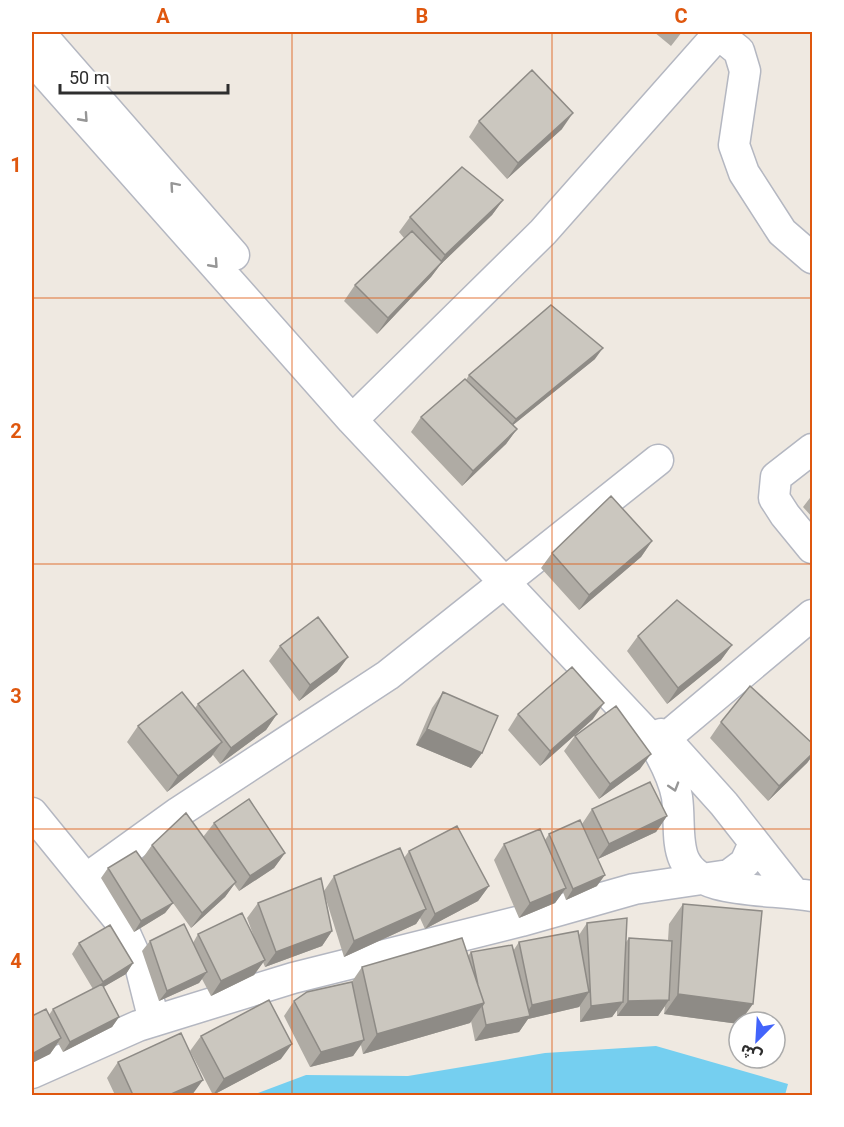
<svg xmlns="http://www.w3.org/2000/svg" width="844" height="1127" viewBox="0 0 844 1127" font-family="Roboto,'Noto Sans Arabic',sans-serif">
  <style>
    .water { fill: #75cff0 }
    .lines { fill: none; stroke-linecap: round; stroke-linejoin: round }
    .minor-casing { stroke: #b4b7c1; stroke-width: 33 }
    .minor { stroke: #fff; stroke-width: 30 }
    .wall { fill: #afaba4 }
    .shaded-wall { fill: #8e8b86 }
    .building { fill: #cbc7bf; stroke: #8e8b86; stroke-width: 1.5 }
    .oneway { stroke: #969696 }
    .grid { fill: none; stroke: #df570e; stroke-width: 1.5; stroke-opacity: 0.55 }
    .neatline { fill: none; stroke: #df570e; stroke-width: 2 }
    .grid-label { font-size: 20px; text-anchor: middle; font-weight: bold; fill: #df570e }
  </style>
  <rect width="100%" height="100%" fill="#efe9e1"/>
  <path class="water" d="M656 1046 788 1084 785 1095H253L306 1075 408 1076 545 1053Z"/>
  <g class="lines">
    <g class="minor-casing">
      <path id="minor" d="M39 32 234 255
        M718 34 739 51 745 71 734 145 744 173 782 232 812 258
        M32 59 352 420 651 738C662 756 673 776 677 797 682 834 669 871 717 884 748 892 781 891 812 896
        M352 420 543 232 720 32
        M812 449 776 477 774 498 785 515 812 548
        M661 734 724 804 794 893
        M656 746 812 615
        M32 813 119 920 141 969 154 1021
        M86 879 179 812 388 675 658 460
        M32 1073 138 1026 293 978 521 921 634 889 729 875 745 863 754 843"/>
    </g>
    <use href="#minor" class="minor"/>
  </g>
  <path class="wall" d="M654 32H682L671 46Z
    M479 121 562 129 507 179 469 137Z
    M503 200 492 215 440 265 431 277 377 334 344 301 355 285 404 238 399 232 410 217Z
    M595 359 513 425 517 429 506 444 462 486 411 432 421 417 466 380 469 375Z
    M813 494V518L803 507Z
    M652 541 641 557 579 610 541 568 552 553Z
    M638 636 732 645 721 660 667 704 627 651Z
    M280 646 348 657 337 672 299 701 269 661Z
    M443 692 482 753 471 768 416 745 432 708Z
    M198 704 277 714 266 730 220 764 213 755 211 757 167 792 127 742 138 726 195 708Z
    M518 714 593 719 540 766 508 730Z
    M721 722 813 744V755L807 763 768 801 710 738Z
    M575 736 640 769 599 799 564 751Z
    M592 809 667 816 656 832 598 859 582 824Z
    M214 823 285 853 274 868 239 891 234 884 225 897 191 928 173 903 165 913 134 932 101 878 108 868 142 859 152 845 203 837Z
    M549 834 597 886 566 900 563 892 555 903 519 918 494 860 504 844 545 840Z
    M409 851 489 886 478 901 425 929 420 918 416 924 344 957 325 896 332 931 322 946 265 967 263 962 254 975 211 996 202 979 199 983 159 1001 142 951 150 941 193 943 198 934 254 937 247 918 258 903 324 891 334 876 404 858Z
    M683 904 740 1022 739 1024 664 1014 665 1006 658 1016H617V1010L612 1017 580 1022V1006L579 1007 528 1019 519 1032 475 1041 471 1021 470 1023 363 1054 361 1045 353 1056 310 1067 284 1016 294 1001 351 983 362 967 468 956 471 952 513 951 519 942 579 935 587 923 626 942 629 938 668 940 669 924Z
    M79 943 133 963 126 974 103 987 119 1017 112 1027 63 1052 58 1043 50 1054 32 1063V1016L49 1015 53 1009 93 989 72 954Z
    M201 1036 281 1059 213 1095 190 1051Z
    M118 1062 192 1095H115L107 1078Z"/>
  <path class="shaded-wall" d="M573 113 562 129 507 179 518 163Z
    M503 200 492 215 440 265 431 277 377 334 388 318 435 269 445 255Z
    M603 348 595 359 508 429 516 419Z
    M517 429 506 444 462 486 473 471Z
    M652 541 641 557 579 610 589 595Z
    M732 645 721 660 667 704 678 688Z
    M348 657 337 672 299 701 310 685Z
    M604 703 593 719 540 766 550 751Z
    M277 714 266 730 220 764 231 748Z
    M427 729 482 753 471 768 416 745Z
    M222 742 211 757 167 792 178 776Z
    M813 753V755L807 763 768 801 779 786Z
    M651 754 640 769 599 799 610 784Z
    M667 816 656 832 598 859 609 844Z
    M285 853 274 868 239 891 250 876Z
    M605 875 597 886 566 900 573 889Z
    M236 882 225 897 191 928 202 913Z
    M489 886 478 901 425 929 435 914Z
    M566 888 555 903 519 918 530 903Z
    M173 903 165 913 134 932 141 921Z
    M426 909 416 924 344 957 354 941Z
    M332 931 322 946 265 967 276 952Z
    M265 960 254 975 211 996 221 981Z
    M133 963 126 974 95 992 103 982Z
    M207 972 199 983 159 1001 167 991Z
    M589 992 579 1007 528 1019 519 1032 475 1041 486 1025 523 1018 532 1005Z
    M678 994 753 1004 740 1022H739V1024L664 1014Z
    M669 1000 658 1016H617L628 1001Z
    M623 1002 612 1017 580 1022 591 1006Z
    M484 1003 470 1023 363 1054 377 1034Z
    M119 1017 112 1027 63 1052 70 1042Z
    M61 1038 50 1054 32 1063V1054Z
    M364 1040 353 1056 310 1067 321 1052Z
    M292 1044 281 1059 213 1095 224 1079Z
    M203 1080 192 1095H169Z"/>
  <path class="building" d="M532 70 573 113 518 163 479 121Z
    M462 167 503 200 445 255 410 217Z
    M412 231 442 262 388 318 355 285Z
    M551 305 603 348 516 419 469 375Z
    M465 379 517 429 473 471 421 417Z
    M611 496 652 541 589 595 552 553Z
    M677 600 732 645 678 688 638 636Z
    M318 617 348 657 310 685 280 646Z
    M572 667 604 703 550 751 518 714Z
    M243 670 277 714 231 748 198 704Z
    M750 686 813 744V753L779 786 721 722Z
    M182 692 222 742 178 776 138 726Z
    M443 692 498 716 482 753 427 729Z
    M616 706 651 754 610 784 575 736Z
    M650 782 667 816 609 844 592 809Z
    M249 799 285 853 250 876 214 823Z
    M186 813 236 882 202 913 152 845Z
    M580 820 605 875 573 889 549 834Z
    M457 826 489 886 435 914 409 851Z
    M540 829 566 888 530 903 504 844Z
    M400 848 426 909 354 941 334 876Z
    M136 851 173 903 141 921 108 868Z
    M321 878 332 931 276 952 258 903Z
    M683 904 762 911 753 1004 678 994Z
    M242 913 265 960 221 981 198 934Z
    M627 918 623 1002 591 1006 587 923Z
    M184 924 207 972 167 991 150 941Z
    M110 925 133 963 103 982 79 943Z
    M578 931 589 992 532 1005 519 942Z
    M462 938 484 1003 377 1034 362 967Z
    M629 938 672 941 669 1000 628 1001Z
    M512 945 530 1016 486 1025 482 1006 484 1003 478 985 471 952Z
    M352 982 364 1040 321 1052 294 1001 307 992Z
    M102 984 119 1017 70 1042 53 1009Z
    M269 1000 292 1044 224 1079 201 1036Z
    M46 1009 61 1038 32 1054V1016Z
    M181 1033 203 1080 169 1095H133L118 1062Z"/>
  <defs><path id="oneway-chevron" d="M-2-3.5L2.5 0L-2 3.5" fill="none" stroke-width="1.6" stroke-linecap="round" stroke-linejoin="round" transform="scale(1.5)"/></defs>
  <g class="oneway">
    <use href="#oneway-chevron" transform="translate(84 118) rotate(48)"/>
    <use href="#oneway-chevron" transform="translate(174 186) rotate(-131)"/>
    <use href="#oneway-chevron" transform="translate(214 264) rotate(48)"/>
    <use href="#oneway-chevron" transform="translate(674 787) rotate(73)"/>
  </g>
  <path class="grid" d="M292 32V1096M552 32V1096M32 298H812M32 564H812M32 829H812"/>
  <rect width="844" height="1127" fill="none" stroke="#ffffff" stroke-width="66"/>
  <g transform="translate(757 1040) rotate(204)"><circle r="28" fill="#ffffff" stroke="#ababab" stroke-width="1.5"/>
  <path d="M0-4.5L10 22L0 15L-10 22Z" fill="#4264fb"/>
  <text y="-9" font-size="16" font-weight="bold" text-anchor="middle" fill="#2e2e2e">ش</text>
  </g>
  <path d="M60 84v9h168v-9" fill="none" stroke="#2e2e2e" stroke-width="3"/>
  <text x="69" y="84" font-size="18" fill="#2e2e2e" stroke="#ffffff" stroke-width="4.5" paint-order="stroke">50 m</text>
  <rect x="33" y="33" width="778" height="1061" class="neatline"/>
  <g class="grid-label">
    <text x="163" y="23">A</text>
    <text x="422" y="23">B</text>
    <text x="681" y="23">C</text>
    <text x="16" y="172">1</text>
    <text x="16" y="438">2</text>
    <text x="16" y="703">3</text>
    <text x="16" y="968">4</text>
  </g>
</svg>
